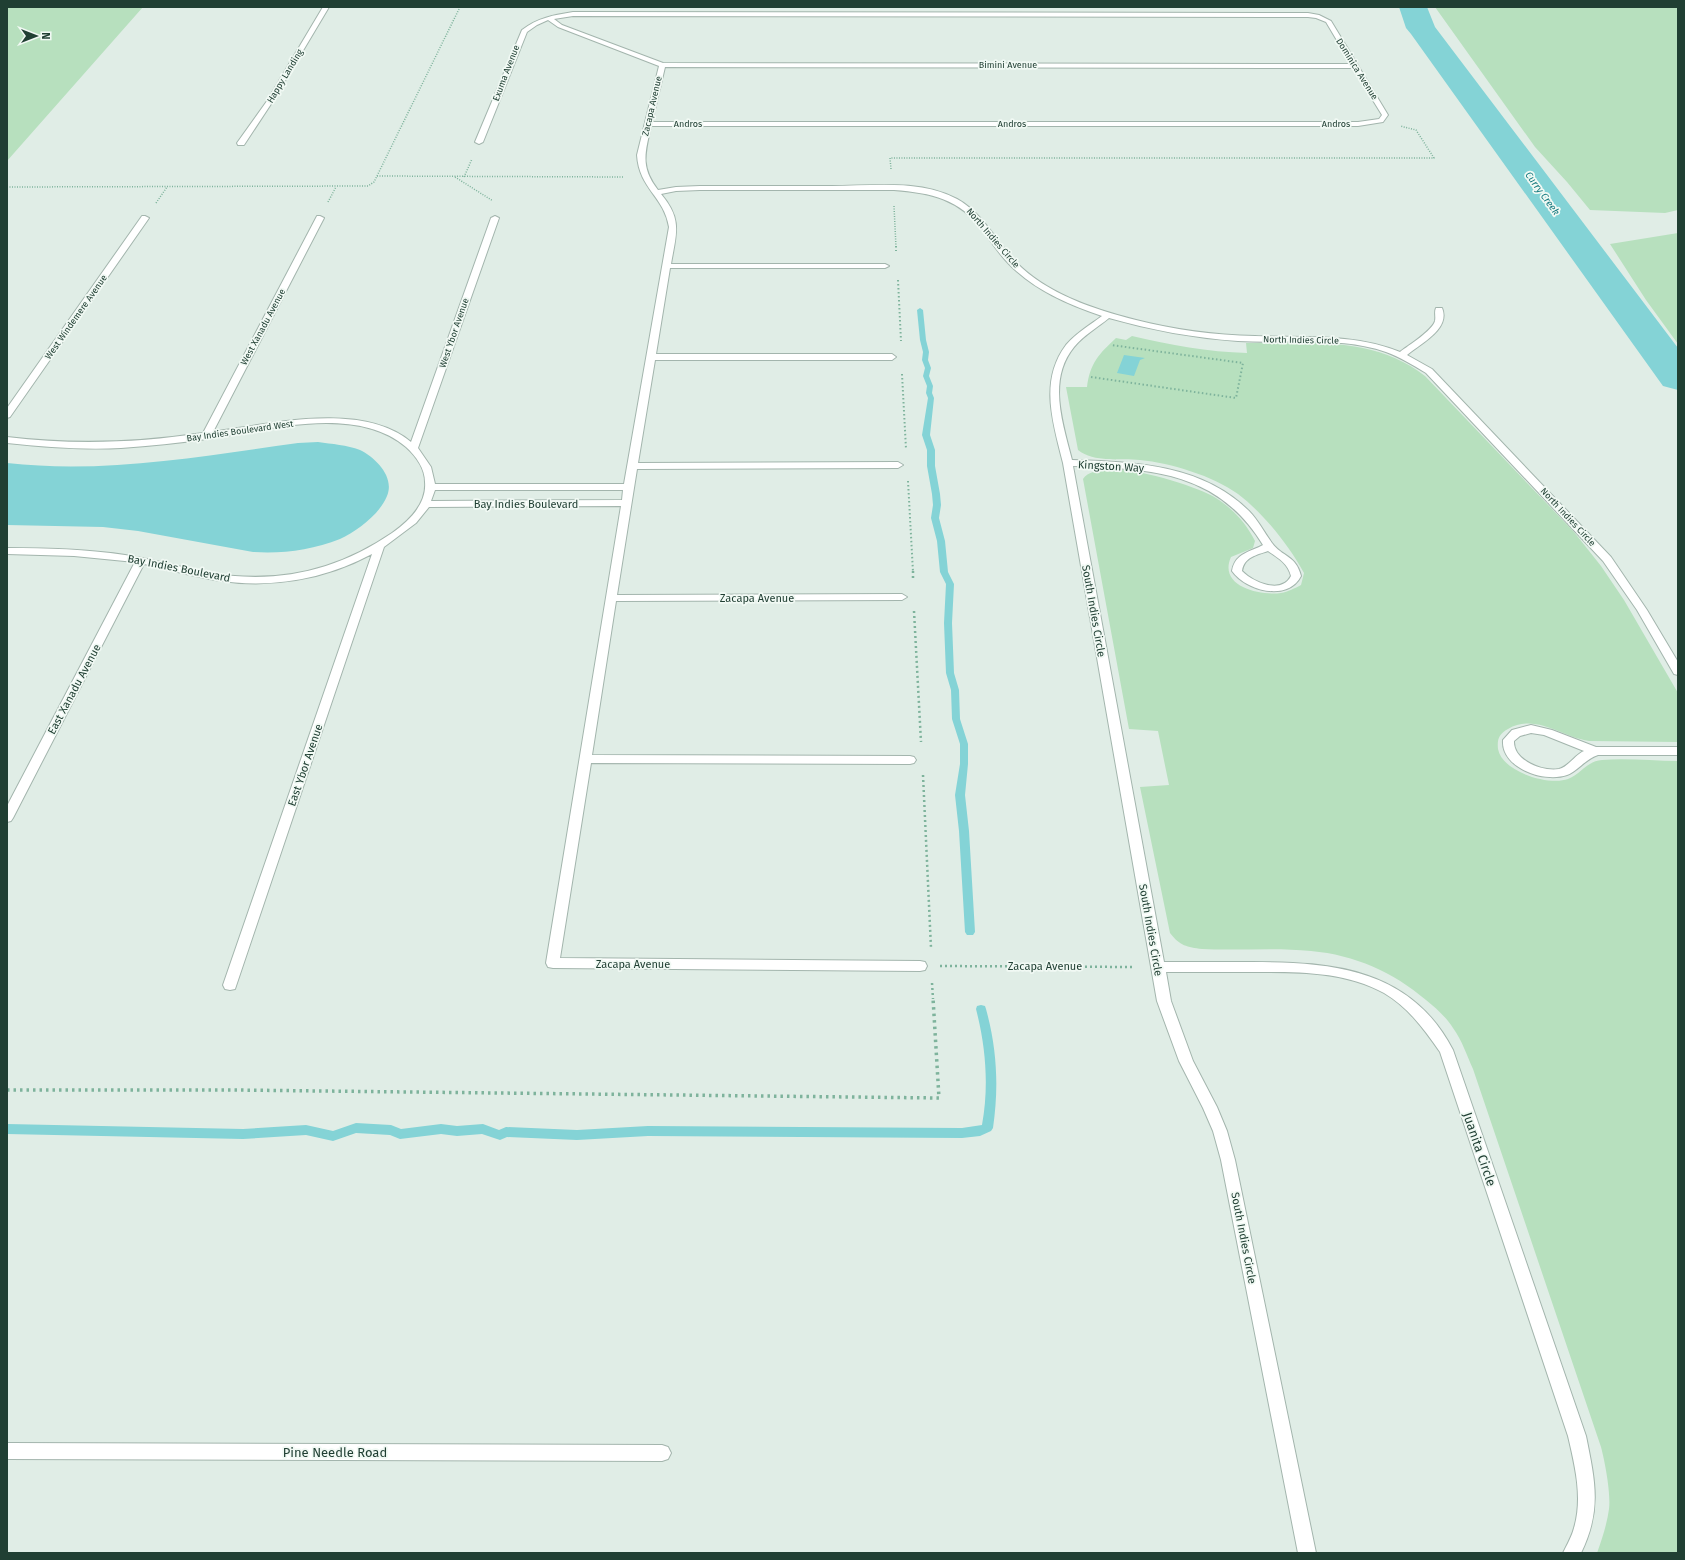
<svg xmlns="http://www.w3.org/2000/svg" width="1685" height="1560" viewBox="0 0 1685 1560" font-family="'Fira Sans',sans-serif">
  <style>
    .green { fill: #b7e0be }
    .water { fill: #84d3d6 }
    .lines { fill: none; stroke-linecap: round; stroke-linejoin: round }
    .stream { fill: #84d3d6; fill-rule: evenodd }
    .river { fill: #84d3d6; fill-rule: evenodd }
    .minor-casing { stroke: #a3b5ad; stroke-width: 2 }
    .path-far3 { stroke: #7eb39c; stroke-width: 1.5; stroke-dasharray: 1 1.5; stroke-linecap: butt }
    .path-far2 { stroke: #7eb39c; stroke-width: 2; stroke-dasharray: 1.5 2.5; stroke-linecap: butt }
    .path-far1 { stroke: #7eb39c; stroke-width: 2.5; stroke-dasharray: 2 3; stroke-linecap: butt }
    .path { stroke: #7eb39c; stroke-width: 3.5; stroke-dasharray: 2.5 4; stroke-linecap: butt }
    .minor { fill: #fff; fill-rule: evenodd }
    .labels { text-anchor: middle; stroke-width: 3.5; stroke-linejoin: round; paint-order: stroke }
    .far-street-label { font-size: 9px; fill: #203f33; stroke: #f1f9f4 }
    .far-water-label { font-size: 10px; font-style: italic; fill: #157a7f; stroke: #f1f9f4 }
    .street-label { font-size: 11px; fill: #203f33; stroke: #f1f9f4 }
    .near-street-label { font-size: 13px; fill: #203f33; stroke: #f1f9f4 }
  </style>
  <rect width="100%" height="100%" fill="#e0ede6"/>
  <path class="green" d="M7 7H143L7 161Z
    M1435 7H1678V210L1665 213 1590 210 1567 182 1535 147Z
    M1678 233V344L1646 300 1610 244Z
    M1132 336C1170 345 1208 352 1247 353L1246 343C1306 343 1375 336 1425 376L1574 532 1601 566 1624 600 1678 693V742L1589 741C1561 737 1536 713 1508 729 1499 734 1497 739 1498 749 1502 772 1549 786 1568 779 1581 774 1587 761 1602 760 1627 758 1653 761 1678 761V1553H1597C1602 1539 1607 1524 1609 1509 1611 1494 1605 1462 1601 1447L1473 1069C1467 1056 1462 1040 1453 1028 1446 1017 1436 1008 1426 1000 1393 972 1355 955 1311 951 1275 947 1238 951 1202 949 1187 947 1180 946 1170 933L1140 787 1169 785 1158 731 1129 729 1083 479C1100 454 1195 485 1216 498 1233 509 1246 523 1255 541L1253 548 1231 557C1218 586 1259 596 1281 593 1288 592 1295 588 1301 585L1304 573C1288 544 1264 514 1238 494 1213 476 1171 463 1140 460 1121 458 1094 463 1078 450L1066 387H1087C1090 363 1099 354 1116 338L1126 340Z"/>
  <path class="water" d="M1124 355 1145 358 1140 360 1134 376 1117 373Z
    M318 442C332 444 347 445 360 450 376 458 395 477 387 496 380 514 357 531 340 539 312 550 282 554 253 552L138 531 103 527 7 525V463C105 474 202 456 298 443Z"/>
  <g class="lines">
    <path class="stream" d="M920 308 923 310 926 340 929 352 928 360 931 368 929 376 933 386 932 393 934 398 930 435 935 450V466L940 494 941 505 939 518 945 541 948 572 954 584 952 623 954 673 959 690 960 719 968 744V764L965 795 969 831 975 932 973 935H967L965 932 959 831 955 795 960 764V744L952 719 951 690 946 673 944 623 946 584 940 572 937 541 931 518 933 505 932 494 927 466V450L922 435 928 398 926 393 927 386 923 376 925 368 922 360 923 352 920 340 917 310Z
      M981 1005 985 1006 986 1009C997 1049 999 1087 993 1128L991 1131 980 1136 962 1138 648 1136 577 1140 507 1137 500 1140 482 1134 457 1136 441 1134 400 1139 390 1135 356 1133 333 1141 306 1135 243 1139 7 1134V1124L243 1129 306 1125 333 1131 356 1123 391 1125 401 1129 441 1124 457 1126 483 1124 499 1130 506 1127 577 1130 648 1126 962 1128 982 1125C989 1086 986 1048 976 1009L977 1006Z"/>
    <path class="river" d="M1399 7H1427L1435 27 1678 348V390L1663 386 1411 34 1406 28Z"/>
    <g class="minor-casing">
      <path id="minor" d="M323 7H329L273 101 244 145H238L237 143 267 101Z
        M573 12 1308 13 1319 15 1331 21 1388 115 1383 122 1358 126H651C645 153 640 167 658 190L676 187 700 186C744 186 788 186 832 186 872 186 920 179 957 199 982 213 995 239 1013 259 1044 293 1093 309 1136 320 1175 330 1215 335 1255 336 1303 338 1354 333 1400 352 1409 345 1432 331 1435 321 1436 316 1434 312 1436 308H1442C1451 329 1420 344 1407 355L1432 369 1611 557 1647 610 1678 662V675L1674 674 1637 610 1603 561 1426 373C1413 365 1400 357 1386 352 1339 336 1286 344 1238 341 1194 338 1151 330 1109 318 1098 327 1083 336 1074 347 1047 380 1063 424 1072 460 1134 462 1202 464 1249 511 1258 520 1264 532 1272 543 1282 557 1296 555 1301 576 1288 602 1246 591 1232 571 1235 553 1250 552 1263 545 1218 471 1151 469 1073 466L1164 962C1193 962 1222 962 1252 962 1334 962 1411 969 1453 1050L1586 1436C1595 1481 1602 1510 1581 1553H1563C1567 1545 1572 1536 1574 1528 1583 1498 1575 1466 1568 1436L1440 1052C1424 1029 1408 1007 1384 993 1343 970 1292 972 1247 972 1220 972 1193 972 1166 972L1171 1001 1193 1061 1217 1107 1227 1131 1235 1160 1316 1553H1298L1221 1160 1213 1131 1203 1108 1179 1061 1157 1001 1063 463C1053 423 1039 381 1066 345 1076 333 1090 325 1102 316 1069 305 1034 290 1009 264 999 254 991 242 983 230 959 199 932 193 894 190H700L676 191 661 194C683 220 676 234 671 264H885L889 266 885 268H670L656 354H892L896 357 892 360H655L638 463 898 462 903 465 898 468 637 469 617 595 902 594 907 597 902 600 616 601 592 755 910 756 914 757 916 760 914 763 910 764 591 763 560 958 920 961 925 962 927 966 925 970 920 971 553 968 548 967 546 963 621 506 429 507 416 523 384 547 235 989 230 990 225 989 223 985 372 554C324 580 269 589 215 580 191 576 168 569 144 564L13 818 11 821 7 822V806L135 562 74 556 7 554V548C47 548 86 549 125 555 152 559 179 567 206 572 273 585 335 572 392 533 409 521 427 504 425 482 425 469 416 456 406 447 356 404 266 430 207 439 179 443 150 446 121 448 82 450 45 447 7 443V437C74 445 136 443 203 433L317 216H320L324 218 213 432C269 424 362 401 411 442L491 218 495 216 499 218 418 448 431 467 435 484H624L669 227C664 196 639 189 637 155L659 66 558 27 548 20 537 25 527 32 483 142 479 144 475 142 522 30C537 18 554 15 573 12ZM573 16 1308 17 1316 18 1326 22 1351 64 663 63 562 25 554 19ZM665 67 1353 68 1382 115 1379 119 1358 122H652ZM435 490H623L622 500 431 501ZM1268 551C1278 558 1288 563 1291 576 1281 595 1253 582 1242 571 1244 557 1257 555 1268 551Z
        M142 216H145L149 218 10 417 7 418V408Z
        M1531 725 1552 730 1596 747H1678V755H1598C1584 760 1578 771 1567 775 1544 783 1501 768 1503 740L1512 730ZM1531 733 1544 735 1584 751C1575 755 1568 767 1559 769 1542 772 1513 760 1514 741L1520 736Z
        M7 1443 662 1445 668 1447 671 1453 668 1459 662 1461 7 1459Z"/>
    </g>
    <path class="path-far3" d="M891 169 890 158H1434L1416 130 1400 126
      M377 176 624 177
      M455 177 493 201
      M464 177 472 159
      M7 187 368 186 374 182 460 7
      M328 202 336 187
      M156 203 167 187
      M894 206 896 247"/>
    <path class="path-far2" d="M896 246V251
      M898 280 901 341
      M902 374 906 449
      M1091 377 1236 398 1243 363 1111 345
      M908 481 913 572"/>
    <path class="path-far1" d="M913 571V580
      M914 611 921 742
      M923 775 931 948
      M940 966 1133 967
      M932 983 933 999"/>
    <path class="path" d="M7 1090H234L939 1098 933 998"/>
    <use href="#minor" class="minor"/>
  </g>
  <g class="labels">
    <g class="far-street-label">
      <text x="1008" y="68">Bimini Avenue</text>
      <text transform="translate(1357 69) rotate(58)" y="3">Dominica Avenue</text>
      <text transform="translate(506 73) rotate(-69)" y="3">Exuma Avenue</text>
      <text transform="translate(285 76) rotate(-59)" y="3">Happy Landing</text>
      <text transform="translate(652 106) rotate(-77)" y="3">Zacapa Avenue</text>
      <text x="688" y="127">Andros</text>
      <text x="1012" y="127">Andros</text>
      <text x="1336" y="127">Andros</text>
      <text transform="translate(993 238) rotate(49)" y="3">North Indies Circle</text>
      <text transform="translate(76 317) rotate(-55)" y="3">West Windemere Avenue</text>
      <text transform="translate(263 327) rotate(-62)" y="3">West Xanadu Avenue</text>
      <text transform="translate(454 333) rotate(-71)" y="3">West Ybor Avenue</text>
      <text transform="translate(1301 340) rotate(1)" y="3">North Indies Circle</text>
      <text transform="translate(240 431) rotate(-8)" y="3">Bay Indies Boulevard West</text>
      <text transform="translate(1568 517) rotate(47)" y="3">North Indies Circle</text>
    </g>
    <g class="far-water-label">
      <text transform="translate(1543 193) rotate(54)" y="4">Curry Creek</text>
    </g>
    <g class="street-label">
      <text transform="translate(1111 466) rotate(3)" y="4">Kingston Way</text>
      <text x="526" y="508">Bay Indies Boulevard</text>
      <text transform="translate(179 568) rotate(11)" y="4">Bay Indies Boulevard</text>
      <text x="757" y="602">Zacapa Avenue</text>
      <text transform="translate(1094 611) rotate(80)" y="4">South Indies Circle</text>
      <text transform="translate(74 689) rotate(-62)" y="4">East Xanadu Avenue</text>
      <text transform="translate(305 765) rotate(-71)" y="4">East Ybor Avenue</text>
      <text transform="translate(1151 930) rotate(80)" y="4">South Indies Circle</text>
      <text x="633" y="968">Zacapa Avenue</text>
      <text x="1045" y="970">Zacapa Avenue</text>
      <text transform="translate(1244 1238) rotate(79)" y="4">South Indies Circle</text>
    </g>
    <g class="near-street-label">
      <text transform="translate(1480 1149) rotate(71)" y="5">Juanita Circle</text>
      <text x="335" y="1457">Pine Needle Road</text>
    </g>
  </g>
  <rect width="1685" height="1560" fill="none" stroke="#203f33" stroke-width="16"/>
  <g transform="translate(36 36) rotate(90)" stroke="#f1f9f4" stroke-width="3" paint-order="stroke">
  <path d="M0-3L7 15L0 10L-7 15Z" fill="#203f33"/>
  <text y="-6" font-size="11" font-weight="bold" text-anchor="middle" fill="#203f33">N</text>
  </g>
</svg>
